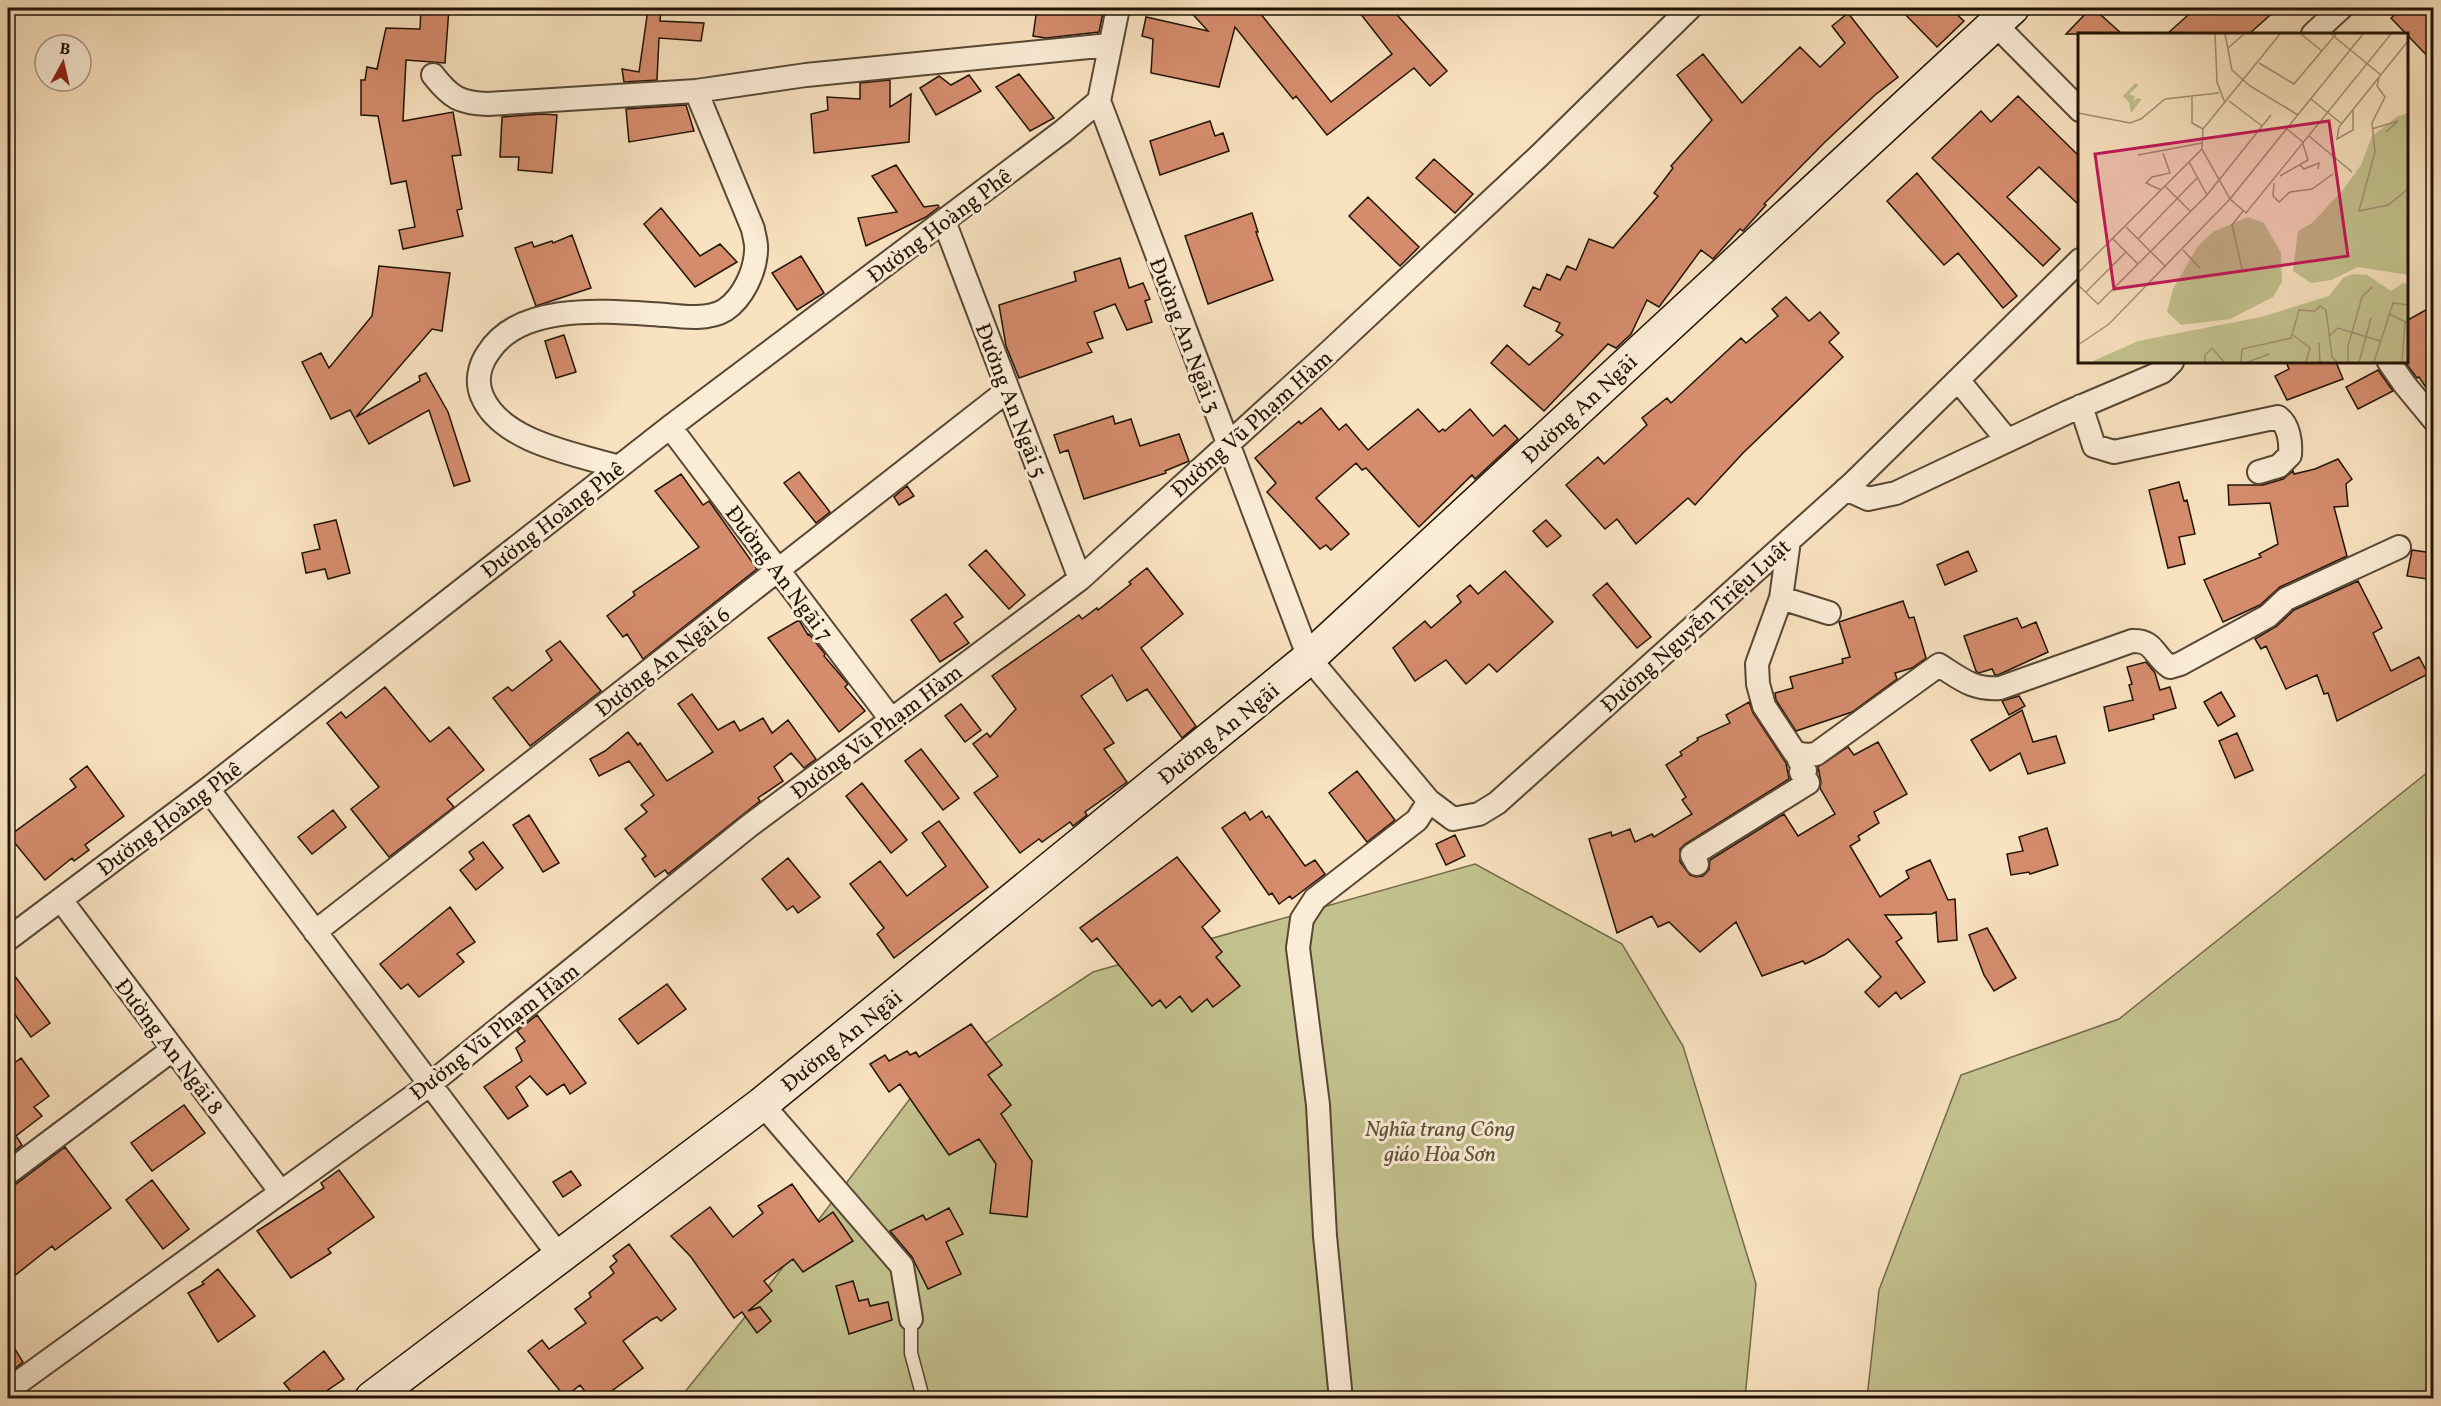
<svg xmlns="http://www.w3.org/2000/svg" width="2441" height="1406" viewBox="0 0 2441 1406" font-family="Vollkorn,serif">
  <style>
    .green { fill: #c3c28e; stroke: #726a4a; stroke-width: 1.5 }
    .building { fill: #d58c6d; stroke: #211305; stroke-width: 1.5 }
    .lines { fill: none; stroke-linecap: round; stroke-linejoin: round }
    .service-casing { stroke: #574734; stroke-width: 15 }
    .minor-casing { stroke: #574734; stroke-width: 26 }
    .secondary-casing { stroke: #211305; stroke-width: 36 }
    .service { stroke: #fbecd6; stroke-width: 12 }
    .minor { stroke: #fbecd6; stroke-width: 22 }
    .secondary { stroke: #fbecd6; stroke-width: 33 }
    .labels { text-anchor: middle; stroke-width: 6; stroke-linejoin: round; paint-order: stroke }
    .street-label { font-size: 22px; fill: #211305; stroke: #fbecd6 }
    .park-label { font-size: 22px; font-style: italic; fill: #5a5035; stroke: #fbecd6 }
    .inset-road { fill: none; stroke: #a38f75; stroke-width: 1.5 }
    .view { fill: #c2185b; fill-opacity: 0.15; stroke: #c2185b; stroke-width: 3 }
    .inset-edge { fill: none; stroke: #211305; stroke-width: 3 }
  </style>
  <rect width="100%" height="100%" fill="#f9e2c0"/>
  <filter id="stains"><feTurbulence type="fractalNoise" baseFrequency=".00333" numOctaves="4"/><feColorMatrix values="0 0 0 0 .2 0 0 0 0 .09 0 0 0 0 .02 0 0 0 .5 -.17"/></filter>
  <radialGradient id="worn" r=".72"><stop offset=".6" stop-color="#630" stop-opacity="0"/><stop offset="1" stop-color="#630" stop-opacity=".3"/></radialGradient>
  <path class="green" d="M2433 768V1398H1867L1879 1290 1961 1075 2119 1019Z
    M1475 864 1622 944 1683 1046 1756 1284 1745 1398H680L749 1312 918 1088 1093 972Z"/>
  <path class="building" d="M421 8H449L445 63 406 60 403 121 453 112 461 155 452 156 462 209 457 210 463 236 403 249 399 230 415 227 406 181 391 184 378 116 361 115V80H365L367 67 377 69 386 28 420 29Z
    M1037 8H1104L1099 32 1046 38 1033 36Z
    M1187 8H1256L1331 102 1392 54 1356 8H1391L1447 71 1430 86 1414 68 1327 135 1296 96 1293 99 1235 27 1219 87 1151 73 1153 39 1142 36 1146 17 1208 31Z
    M1899 8H1950L1964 21 1937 47Z
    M2091 8H2093L2122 34H2066Z
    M2196 8H2278L2249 34H2167Z
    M2403 8H2433V62L2391 18Z
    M648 9 661 10 660 21 704 23 701 41 659 38 657 80 624 82 622 69 639 72Z
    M1848 13 1898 77 1875 95 1824 143 1764 204 1766 205 1743 231 1740 229 1713 259 1701 250 1659 307 1647 300 1631 334 1616 348 1608 344 1544 411 1491 363 1507 345 1529 365 1563 335 1556 331 1560 323 1524 306 1533 287 1540 290 1547 274 1560 280 1567 266 1576 270 1589 239 1613 248 1658 196 1654 193 1673 168 1671 166 1712 120 1677 75 1703 54 1742 103 1800 47 1820 67 1845 43 1832 26Z
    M1019 74 1054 118 1030 131 996 87Z
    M969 75 981 91 936 115 920 88 939 76 951 85Z
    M890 80V107L911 94 909 142 814 153 811 114 828 110 827 97 860 99V83Z
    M2018 96 2079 156V205L2039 167 2007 197 2060 249 2043 266 1932 158 1981 111 1991 122Z
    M686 105 694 131 629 142 626 109Z
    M542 114 557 115 552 173 518 170 519 157H500L502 117Z
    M1210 121 1215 136 1223 133 1229 151 1160 175 1150 141Z
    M1434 159 1473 194 1455 213 1416 178Z
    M896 165 924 207 938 205 939 207 926 217 866 246 858 218 897 212 872 176Z
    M1917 173 2017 296 2003 308 1958 253 1944 265 1887 201Z
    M1368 197 1419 247 1400 266 1349 216Z
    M661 208 700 256 720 244 737 262 695 287 644 224Z
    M1252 213 1258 232H1256L1273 280 1208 304 1185 236Z
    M572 235 591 288 536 306 515 248 532 242 534 247 552 241 553 243Z
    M801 256 824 293 797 310 772 273Z
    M1120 258 1129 288 1143 283 1150 299 1145 301 1152 322 1127 330 1115 304 1094 312 1103 338 1087 343 1092 352 1019 378 1006 346 999 305 1076 281 1074 272Z
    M379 266 450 273 442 331 432 329 356 417 420 381 419 376 426 373 448 412 470 481 454 486 429 410 369 444 350 410 331 419 302 362 321 353 329 368 372 316Z
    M1786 297 1809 321 1820 312 1839 333 1829 342 1843 357 1743 453 1695 505 1688 498 1636 544 1617 519 1605 529 1566 485 1598 457 1604 464 1647 425 1642 418 1667 398 1671 403 1741 338 1746 343 1778 316 1772 309Z
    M2433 306V398L2419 377 2417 378 2405 362 2406 321Z
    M564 335 576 372 556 378 545 341Z
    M2286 362H2336L2343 379 2287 400 2275 376 2289 369Z
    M2378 370 2393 391 2358 409 2346 387Z
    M1321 408 1339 430 1346 424 1368 450 1418 409 1439 432 1443 429 1445 431 1470 409 1493 436 1505 425 1518 439 1475 479 1472 475 1419 527 1366 468 1362 470 1356 463 1316 498 1349 534 1331 550 1326 545 1320 549 1267 492 1276 483 1255 458 1299 421 1301 424Z
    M1113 416 1115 424 1131 419 1140 446 1179 434 1189 461 1165 471 1166 473 1084 499 1068 450 1060 453 1054 435Z
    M2338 459 2352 479 2346 484 2348 506 2334 507 2347 556 2280 587 2260 605 2223 622 2204 580 2261 557 2259 554 2278 544 2270 503 2229 505 2228 485H2263L2283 479 2293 471 2294 474 2315 469Z
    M799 472 830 512 816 523 784 483Z
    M681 474 703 505 709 501 757 569 643 659 627 634 623 637 607 616 635 595 633 592 699 547 655 491Z
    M2179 482 2184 501 2187 500 2195 534 2179 537 2185 564 2168 568 2149 490Z
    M907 486 914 496 899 505 894 497Z
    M336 520 350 573 328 579 325 569 306 573 302 553 320 549 314 525Z
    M1546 520 1561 536 1547 547 1533 531Z
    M986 550 1025 595 1009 609 969 565Z
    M2412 550 2433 553V580L2407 576Z
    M1968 551 1977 571 1945 585 1937 565Z
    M1147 568 1183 614 1141 648 1196 726 1182 738 1147 689 1127 701 1112 675 1081 696 1114 743 1104 749 1127 782 1085 812 1087 815 1073 826 1070 822 1042 842 1039 839 1020 853 974 793 998 776 973 744 987 733 990 737 1016 709 992 676 1079 615 1082 619 1097 608 1098 610 1131 584 1129 582Z
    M1505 571 1553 622 1497 672 1489 664 1466 684 1446 660 1415 681 1393 648 1425 621 1431 628 1461 602 1457 596 1470 585 1478 594Z
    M2358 581 2382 628 2373 633 2391 671 2419 657 2428 674 2337 721 2328 693 2324 694 2317 675 2286 689 2266 646 2261 649 2255 639 2277 626 2294 610Z
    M1607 583 1651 637 1637 648 1593 595Z
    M946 594 963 617 954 623 969 643 940 662 911 620Z
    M1903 601 1909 618 1914 617 1926 658 1912 668 1895 673 1897 679 1852 712 1796 731 1776 700 1775 693 1793 688 1790 677 1843 663 1842 659 1850 657 1839 622Z
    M2017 618 2022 628 2036 622 2048 652 1998 675H1995L1992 669 1979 673 1976 671 1964 636Z
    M799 620 808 635 809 634 825 654 824 656 848 684 845 687 865 711 839 732 768 638Z
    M560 641 601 691 530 746 493 698 508 687 512 691 552 660 546 651Z
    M2146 662 2155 673 2160 690 2170 687 2176 708 2153 715 2154 719 2109 731 2104 707 2133 700 2129 685 2132 684 2127 667Z
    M385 687 430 742 449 727 484 770 447 799 454 807 389 857 351 809 379 787 327 723 341 712 346 718Z
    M2221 692 2235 716 2218 726 2204 702Z
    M692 694 718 730 734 721 740 731 763 718 772 733 788 720 816 759 804 768 791 753 774 767 783 781 758 798 760 801 668 874 665 870 655 877 642 859 646 856 625 829 647 812 641 805 654 795 629 761 599 776 590 759 605 751 628 732 638 745 640 743 667 781 713 752 678 704Z
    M2019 696 2025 706 2009 715 2002 701Z
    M1749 702 1753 713 1786 763 1789 779 1685 844 1680 849V862L1690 875 1696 877 1703 876 1709 870 1710 860 1784 814 1798 836 1835 814 1820 788 1821 782 1818 767 1848 747 1854 755 1878 742 1907 794 1874 812 1879 823 1858 836 1860 840 1850 846 1880 897 1909 878 1906 871 1930 860 1948 900 1955 899 1957 940 1938 942 1936 912 1932 914 1885 915 1902 938 1896 942 1925 982 1901 999 1896 992 1879 1007 1865 992 1881 977 1848 939 1824 955 1805 964 1803 961 1762 976 1736 922 1700 952 1669 922 1658 927 1652 916 1617 933 1589 839 1611 832 1612 836 1630 829 1635 842 1652 834 1654 837 1692 814 1682 800 1686 797 1666 765 1682 755 1680 752 1698 740 1697 738 1730 723 1726 715Z
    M961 704 981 730 965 742 945 716Z
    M2022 710 2033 742 2056 736 2065 763 2028 774 2020 753 1990 771 1971 740Z
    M2237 733 2253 770 2235 778 2219 741Z
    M921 749 959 798 943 810 905 761Z
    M87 766 124 816 85 845 89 850 74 861 72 858 45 880 9 836 76 787 70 779Z
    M1357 771 1395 820 1367 842 1329 793Z
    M862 783 907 840 891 853 846 796Z
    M333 810 346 827 312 854 298 837Z
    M1262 811 1266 818 1269 816 1305 866 1315 860 1325 874 1292 899 1290 896 1279 904 1272 893 1269 895 1222 828 1245 812 1250 820Z
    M529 815 559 863 543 872 513 825Z
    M939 821 988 887 894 958 877 934 884 928 850 884 880 861 907 896 946 866 922 833Z
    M2047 828 2058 865 2030 874 2029 872 2011 875 2007 854 2023 851 2019 837Z
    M1455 835 1465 856 1446 865 1436 844Z
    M483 842 503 868 476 890 460 870 474 859 469 852Z
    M1177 857 1220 911 1202 927 1222 952 1216 957 1240 986 1213 1007 1207 999 1192 1012 1180 996 1166 1008 1160 1000 1152 1006 1097 938 1092 942 1080 928Z
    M788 858 820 897 798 913 793 906 787 910 762 879Z
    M450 907 475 942 457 954 464 962 419 997 408 984 401 989 380 964Z
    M1987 928 2016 978 1994 991 1984 975 1969 935Z
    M8 967 50 1023 31 1037 8 1005Z
    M667 984 686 1009 638 1044 619 1019Z
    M537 1015 586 1083 570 1094 564 1084 547 1095 530 1076 516 1087 528 1106 508 1119 484 1087 522 1061 516 1048 525 1041 517 1031Z
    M971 1024 1002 1065 988 1075 1011 1105 1001 1114 1032 1161 1027 1217 990 1213 996 1164 979 1139 949 1155 900 1084 889 1092 870 1064 885 1055 889 1061 907 1051 910 1055 916 1052 919 1057Z
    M21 1058 49 1096 34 1107 42 1116 16 1136 22 1145 8 1156V1068Z
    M184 1105 205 1133 152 1171 131 1143Z
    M65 1147 111 1208 55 1250 52 1246 8 1281V1186L16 1184Z
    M339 1170 374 1217 328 1249 331 1253 291 1278 257 1231 324 1188 321 1183Z
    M571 1171 581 1185 563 1197 553 1182Z
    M152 1180 189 1229 163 1249 126 1200Z
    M792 1184 819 1222 833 1212 853 1241 803 1272 793 1259 764 1281 772 1291 748 1311 760 1307 771 1321 757 1333 742 1312 734 1318 691 1257 671 1236 710 1207 733 1237 763 1213 758 1206Z
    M949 1208 963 1234 946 1242 961 1274 928 1289 912 1257 890 1231 923 1215 926 1220Z
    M629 1244 676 1309 661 1321 657 1317 651 1320 623 1341 643 1368 602 1398H590L580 1385 565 1397 528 1351 542 1340 549 1349 586 1323 575 1309 591 1297 589 1293 614 1273 610 1267 617 1261 613 1256Z
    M218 1269 255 1316 218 1342 188 1293 204 1284 202 1282Z
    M853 1281 859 1301 868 1299 870 1306 888 1302 892 1320 849 1334 836 1286Z
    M8 1338 23 1362 8 1374Z
    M324 1351 344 1379 316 1398H296L284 1383Z"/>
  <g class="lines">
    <g class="service-casing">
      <path id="service" d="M911 1319V1353L923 1398"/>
    </g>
    <g class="minor-casing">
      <path id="minor" d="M1118 8 1099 101 1309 658 1429 801 1453 819 1479 814 1497 803 1526 777 1852 484 2080 260
        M1995 24 2080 110
        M2313 34 2341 8
        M433 75C451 98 460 103 488 104L696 91 806 75 1109 45
        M944 221 1080 579
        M2389 362 2405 385 2434 420
        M1958 380 2007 440
        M2081 406 2094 446 2114 452 2278 417C2289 425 2291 442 2290 455L2279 466 2259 472
        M670 427 890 718
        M619 467C576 454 501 442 482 396 476 382 479 366 488 353 521 300 613 312 666 315 684 317 709 320 725 310 743 298 755 272 756 251 757 244 754 236 753 229L696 91
        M1846 489 1868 499 1896 493 2068 412 2162 372 2172 362
        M1789 541 1781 598 1757 664 1758 684 1764 706 1795 753 1808 755 1816 754 1939 665C1961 679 1973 690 2000 688L2132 641C2155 640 2153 656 2170 667L2180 664 2268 616 2286 599 2399 547
        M1781 598 1829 613
        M208 789 560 1257
        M1697 864 1692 855 1808 783 1801 772 1805 771 1799 760 1808 755
        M61 900 280 1191
        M315 932 1008 390
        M8 939 208 789 670 427 1063 131 1099 101
        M762 1104 902 1266 911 1319
        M8 1173 172 1050
        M1340 1389 1325 1236 1318 1105 1298 948 1302 919 1315 899 1417 820 1429 801
        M8 1390 429 1085 749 826 1080 579 1326 355 1540 155 1690 8"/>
    </g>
    <g class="secondary-casing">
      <path id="secondary" d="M372 1398 762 1104 1309 658 2012 8"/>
    </g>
    <use href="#service" class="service"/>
    <use href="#minor" class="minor"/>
    <use href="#secondary" class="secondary"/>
  </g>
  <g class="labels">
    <g class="street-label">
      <text transform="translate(939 225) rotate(-37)" y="8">Đường Hoàng Phê</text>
      <text transform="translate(1186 335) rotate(69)" y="8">Đường An Ngãi 3</text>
      <text transform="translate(1012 400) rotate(69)" y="8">Đường An Ngãi 5</text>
      <text transform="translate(1579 408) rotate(-43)" y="8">Đường An Ngãi</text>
      <text transform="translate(1251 423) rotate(-42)" y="8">Đường Vũ Phạm Hàm</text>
      <text transform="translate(552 519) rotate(-38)" y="8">Đường Hoàng Phê</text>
      <text transform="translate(780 573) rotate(53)" y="8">Đường An Ngãi 7</text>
      <text transform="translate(1695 625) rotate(-42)" y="8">Đường Nguyễn Triệu Luật</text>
      <text transform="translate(662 661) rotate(-38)" y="8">Đường An Ngãi 6</text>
      <text transform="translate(876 731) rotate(-37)" y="8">Đường Vũ Phạm Hàm</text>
      <text transform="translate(1218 733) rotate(-39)" y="8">Đường An Ngãi</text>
      <text transform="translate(169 818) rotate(-37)" y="8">Đường Hoàng Phê</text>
      <text transform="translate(494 1031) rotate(-38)" y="8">Đường Vũ Phạm Hàm</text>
      <text transform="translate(841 1040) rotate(-39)" y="8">Đường An Ngãi</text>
      <text transform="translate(170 1046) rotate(53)" y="8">Đường An Ngãi 8</text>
    </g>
    <g class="park-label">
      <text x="1440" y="1136">Nghĩa trang Công<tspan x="1440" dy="25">giáo Hòa Sơn</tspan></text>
    </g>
  </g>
  <g transform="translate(2078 33)">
    <rect width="330" height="330" fill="#f9e2c0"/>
    <path d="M57 50 61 52 51 61 57 63 55 69 59 65 64 66 53 80 51 69 45 63ZM330 80V242L280 234 253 247 233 250 215 238 220 198 234 190 264 158 283 132 294 103 320 83ZM170 184 186 190 203 220 204 249 195 264 152 286 103 292 89 279 95 256 120 213 135 199ZM274 241 289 242 313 258 325 250 330 251V329H13L60 308 183 284 251 263 265 245Z" fill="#c3c28e"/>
    <path class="inset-road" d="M137 1 139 49 147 70M147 1 154 37 172 53 220 82M202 1 125 96 124 116 152 166 168 180 313 1M223 1 244 18M253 1 303 42M150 15 166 1M181 30 216 51 258 1M301 45 299 53 307 64 294 90 297 119 281 178 310 172 330 156M114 64V90L125 96M233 66 264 91M151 68 184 93M275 77V97L259 106 261 94 330 8M0 80 52 90 63 86 87 66 141 60M209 96 226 110M294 96 320 88 308 99M231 103 274 139M60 122 124 110M111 129 129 162M222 132 226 136 241 130 240 136M202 143 230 127 225 111M196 150 195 163 201 169 212 159 234 156 255 141M87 153 112 178M83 157 68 150 74 144 92 140 85 120M48 194 88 234M35 206 60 231M60 206 119 145M105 217 122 235M164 236 154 192 165 178M0 240 124 116M0 252 20 271 129 162 193 82M8 259 48 219M311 281 330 290M215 302 232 315 228 329M251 303 260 295 302 308M241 310 242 329M0 312 31 291 152 166 285 1M127 329V322L134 315 146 329M163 329 164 316 213 305 221 277 237 278 242 273 248 277 254 324 259 329M170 329 191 321M270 329V313L284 264 294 254M281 329 293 285M296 329 315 270 330 272M324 329 327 288"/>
    <path class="view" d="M251 88 270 223 36 256 17 121Z"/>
    <rect width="330" height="330" class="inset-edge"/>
  </g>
  <rect width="2441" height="1406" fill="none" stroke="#f9e2c0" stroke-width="30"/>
  <rect x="9" y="9" width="2423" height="1388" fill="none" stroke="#211305" stroke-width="3"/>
  <rect x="15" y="15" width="2411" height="1376" fill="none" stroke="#211305" stroke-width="1.5"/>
  <g transform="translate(63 63) rotate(8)"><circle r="28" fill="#fbecd6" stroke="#a49582" stroke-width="1.5"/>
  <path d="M0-4.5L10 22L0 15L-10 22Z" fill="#8f2418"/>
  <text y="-9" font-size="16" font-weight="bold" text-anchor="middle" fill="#211305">B</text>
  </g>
  <rect width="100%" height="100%" filter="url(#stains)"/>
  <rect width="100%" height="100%" fill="url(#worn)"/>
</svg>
